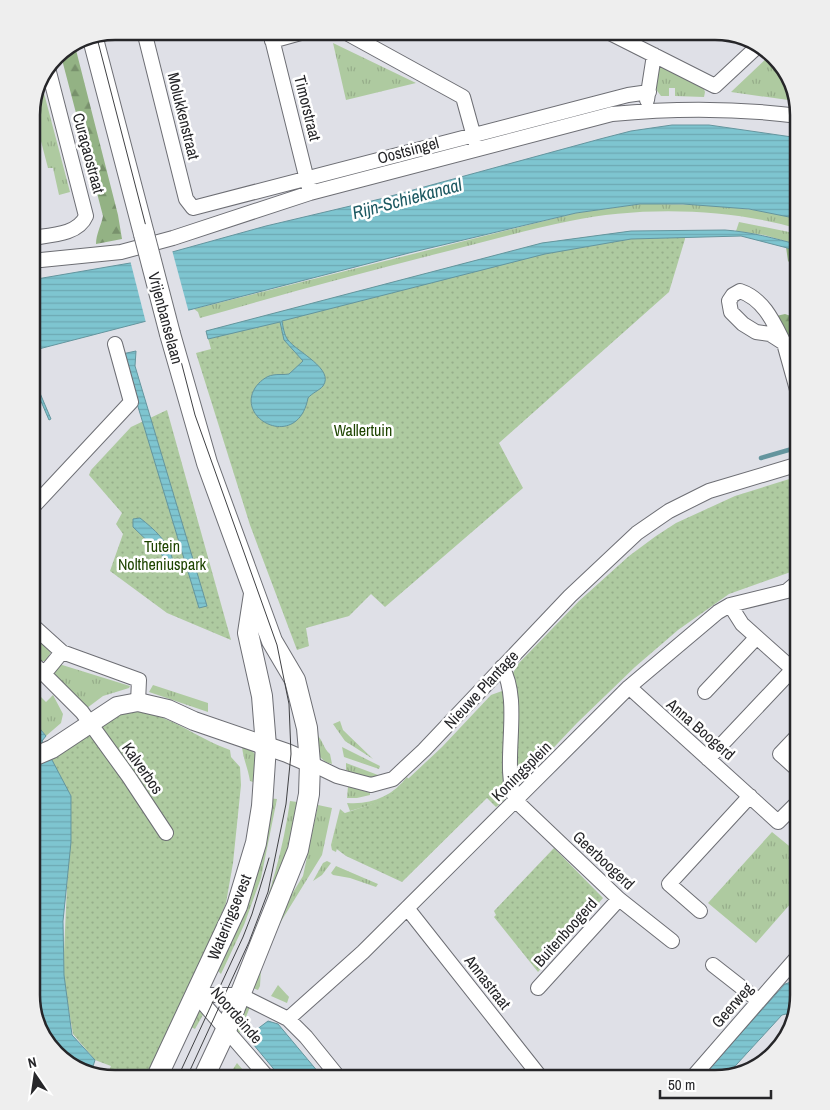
<svg xmlns="http://www.w3.org/2000/svg" width="830" height="1110" viewBox="0 0 830 1110" font-family="'Archivo Narrow',sans-serif">
  <style>
    .grass { fill: url(#grass-tufts) }
    .forest { fill: url(#forest-firs) }
    .park { fill: url(#park-dots) }
    .water { fill: url(#water-rules); stroke: #64959e }
    .pier { fill: #dfe0e7 }
    .lines { fill: none; stroke-linecap: round; stroke-linejoin: round }
    .stream { stroke: #64959e; stroke-width: 4.5 }
    .minor-casing { stroke: #6d6e74; stroke-width: 16 }
    .tertiary-casing { stroke: #6d6e74; stroke-width: 20 }
    .secondary-casing { stroke: #6d6e74; stroke-width: 22 }
    .minor { stroke: #fff; stroke-width: 14 }
    .tertiary { stroke: #fff; stroke-width: 18 }
    .secondary { stroke: #fff; stroke-width: 20 }
    .tram { stroke: #404144; stroke-width: 1 }
    .secondary-bridge-casing { stroke: #6d6e74; stroke-width: 22; stroke-linecap: butt }
    .secondary-bridge { stroke: #fff; stroke-width: 20 }
    .labels { text-anchor: middle; stroke-width: 5; stroke-linejoin: round; paint-order: stroke }
    .street-label { font-size: 16px; fill: #262629; stroke: #fff }
    .park-label { font-size: 16px; fill: #1e4400; stroke: #fff }
    .water-label { font-size: 18px; font-style: italic; fill: #1d5962; stroke: #fff }
    .rim { fill: none; stroke: #262629; stroke-width: 2.5 }
  </style>
  <defs>
    <pattern id="grass-tufts" width="24" height="20" patternUnits="userSpaceOnUse" patternTransform="scale(1.25)"><rect width="24" height="20" fill="#aecaa0"/><path d="M3 7l-1-3M5 7V3M7 7l1-3M15 17l-1-3M17 17v-4M19 17l1-3" fill="none" stroke="#96ad8a"/></pattern>
    <pattern id="forest-firs" width="22" height="20" patternUnits="userSpaceOnUse" patternTransform="scale(1.25)"><rect width="22" height="20" fill="#93b284"/><path d="M5 1l3.5 6h-7zM16 11l3.5 6h-7z" fill="#78916c"/></pattern>
    <pattern id="park-dots" width="8" height="8" patternUnits="userSpaceOnUse" patternTransform="scale(1.25)"><rect width="8" height="8" fill="#aecaa0"/><path d="M2 2h.1M6 6h.1" fill="none" stroke="#96ad8a" stroke-width="1.8" stroke-linecap="round"/></pattern>
    <pattern id="water-rules" width="6" height="5" patternUnits="userSpaceOnUse" patternTransform="scale(1.25)"><rect width="6" height="5" fill="#7ec5d0"/><path d="M0 2.5h6" fill="none" stroke="#6da9b3"/></pattern>
  </defs>
  <rect width="100%" height="100%" fill="#dfe0e7"/>
  <path class="grass" d="M333 43 416 83 346 100Z
    M770 55 785 69 795 101 731 92Z
    M661 66 703 86 705 92 704 97 675 96V88H669V96H661L655 88 658 68Z
    M40 78 70 192 59 195 53 168H48L32 107Z
    M640 204C693 204 747 205 799 219V229C729 208 641 206 570 221 531 229 491 240 452 250 368 271 284 294 200 318L198 312 194 309 576 213Z
    M739 222 799 234V245L764 235 736 231Z
    M31 632 52 650 46 661H38L31 654Z
    M59 664 130 686 129 688 103 696 87 708 53 675Z
    M153 685 208 703V712L149 692Z
    M31 687 46 702 53 695 63 714 61 723 46 736 31 718Z
    M340 721 343 730 373 759 345 741 333 724Z
    M315 734C323 738 323 749 330 754L332 764C316 760 316 748 315 734Z
    M242 746 248 747 258 757 259 784 250 781C248 768 243 759 242 746Z
    M342 747 380 766 379 769 344 757Z
    M346 763 378 775V777H365L346 770Z
    M407 777 409 780 400 796 350 811 347 803C372 805 392 796 407 777Z
    M348 786 370 793V795L357 798H347Z
    M267 798 277 799 261 878 244 925 221 974 218 971 245 912Z
    M290 801 297 802C289 855 275 906 253 954 249 963 246 975 240 982L235 979C262 922 281 864 290 801Z
    M318 805 332 808 322 855 272 936 261 969 260 986 258 990 248 986 278 917 303 876Z
    M340 809 346 814 336 852 332 850 331 845Z
    M772 832 799 854V894L756 943 708 903Z
    M327 861 331 863 322 875 313 881 323 863Z
    M336 866 378 884 376 887 350 878 333 875 331 873Z
    M278 985 289 997 287 1003 271 996Z
    M240 1003 250 1007 239 1034 231 1027Z
    M200 1008 204 1013 195 1029 187 1025Z
    M237 1063 249 1077 247 1079H233L237 1071 233 1069Z"/>
  <path class="forest" d="M75 46 118 215 122 239 96 244C96 234 101 226 103 216L60 52Z
    M786 247 799 251V271L788 261Z
    M785 314 794 317 799 321V346L786 350 772 317Z"/>
  <path class="park" d="M631 231H685V239L669 292 499 443 523 488 385 607 371 594 349 616 306 628 309 646 297 650 250 525 196 353 211 349 206 331 542 243Z
    M167 410 231 640 167 613 110 571 123 534 116 524 122 513 89 475 91 470 131 427Z
    M799 476V569L729 594 678 630 635 667 577 723 503 801 496 807 487 798 402 882 346 856 334 847 342 814 378 802 394 792 442 747 491 695 502 691 519 663 579 601 629 556 656 536 676 523 735 496Z
    M132 710C170 714 196 738 230 750L231 757 240 767 241 785 233 863 226 903 181 1013 150 1079H110L106 1078 111 1066 95 1060 73 1034 63 975 71 796 49 758 119 713Z
    M554 848 603 898 538 972 494 917 496 915 494 911Z"/>
  <path class="water" d="M672 125H709L799 138V219L749 209 683 204H640L576 213 409 253 31 351V280L136 262 266 226 380 199 600 139 631 131Z
    M725 230C751 232 774 238 799 245V251L741 236 631 239 545 254 282 321C283 326 284 335 288 340 297 352 335 369 323 386 320 390 312 393 308 398 298 451 235 420 255 388 259 382 266 376 273 375 278 374 284 375 289 374L303 361 284 340 280 322 208 339 206 331 542 243 631 231Z
    M136 351 135 366 207 606 199 608 122 354Z
    M31 372 51 419 49 420 31 378Z
    M140 518C154 529 169 542 173 561L169 563 164 560 162 555 133 527V519Z
    M31 718 46 736 42 741 71 796V842L63 921 64 975 72 1035 95 1060 91 1073 73 1067 45 1041 31 995Z
    M791 982 799 989 792 1020 786 1014 782 1015 726 1076 715 1079H700L785 984Z
    M268 1021 278 1024 324 1079H282L253 1044 252 1033Z"/>
  <path class="pier" d="M172 250 189 313 146 323 130 260Z"/>
  <g class="lines">
    <path class="stream" d="M761 458 792 449"/>
    <g class="minor-casing">
      <path id="minor" d="M144 31 186 199 193 208 628 95 649 92
        M270 31 309 188
        M343 31 463 97 476 144
        M606 31 715 86
        M272 41 308 31
        M715 86 759 45
        M647 100 654 55
        M31 238C50 235 78 235 86 216L48 68
        M31 261 121 252 173 238 310 193 612 114C674 108 737 108 799 116
        M740 291C764 299 774 323 784 343L770 334 756 332 743 324 731 312 729 301 733 295Z
        M784 343 799 397
        M31 509 131 402 115 344
        M730 605 742 624 798 674
        M31 624 62 652 44 674
        M62 652 139 680 138 702
        M31 661 82 712 129 777 166 833
        M502 667C523 703 500 766 516 801L619 899 672 941
        M629 687 778 822 799 801
        M705 692 756 638
        M708 759 793 669
        M310 763 337 776 371 785 393 779 424 750 570 596 637 533 669 511 709 491 799 464
        M799 771 780 754 799 734
        M407 908 542 1079
        M700 911 669 884 750 796
        M713 965 759 1001
        M538 988 619 899
        M196 995H240L288 1019 306 1037 340 1079
        M196 995 269 1079
        M288 1019 363 952 629 687 718 612 730 605 787 591 799 581
        M691 1079 799 955"/>
    </g>
    <g class="tertiary-casing">
      <path id="tertiary" d="M31 758 52 749 117 706 138 702 168 709 194 721 287 753 310 763"/>
    </g>
    <g class="secondary-casing">
      <path id="secondary" d="M93 39 144 234
        M170 334 207 463 272 641 295 680 307 728 310 763 309 794 298 850 226 1030 203 1079
        M156 1079 237 906 256 843 262 806 266 746 262 696 248 633 254 594"/>
    </g>
    <use href="#minor" class="minor"/>
    <use href="#tertiary" class="tertiary"/>
    <use href="#secondary" class="secondary"/>
    <path class="tram" d="M97 38 195 415 277 645 289 704 291 754 286 804 268 892 249 942 186 1079
      M177 1079 243 937 252 914 269 858"/>
    <g class="secondary-bridge-casing">
      <path id="secondary-bridge" d="M144 234 170 334"/>
    </g>
    <use href="#secondary-bridge" class="secondary-bridge"/>
  </g>
  <g class="labels">
    <g class="street-label">
      <text transform="translate(308 108) rotate(76)" y="6">Timorstraat</text>
      <text transform="translate(184 116) rotate(76)" y="6">Molukkenstraat</text>
      <text transform="translate(408 150) rotate(-15)" y="6">Oostsingel</text>
      <text transform="translate(89 153) rotate(75)" y="6">Curaçaostraat</text>
      <text transform="translate(166 318) rotate(75)" y="6">Vrijenbanselaan</text>
      <text transform="translate(481 689) rotate(-47)" y="6">Nieuwe Plantage</text>
      <text transform="translate(701 729) rotate(41)" y="6">Anna Boogerd</text>
      <text transform="translate(143 768) rotate(55)" y="6">Kalverbos</text>
      <text transform="translate(521 771) rotate(-45)" y="6">Koningsplein</text>
      <text transform="translate(604 860) rotate(43)" y="6">Geerboogerd</text>
      <text transform="translate(229 917) rotate(-68)" y="6">Wateringsevest</text>
      <text transform="translate(565 932) rotate(-48)" y="6">Buitenboogerd</text>
      <text transform="translate(488 982) rotate(52)" y="6">Annastraat</text>
      <text transform="translate(732 1005) rotate(-49)" y="6">Geerweg</text>
      <text transform="translate(237 1015) rotate(49)" y="6">Noordeinde</text>
    </g>
    <g class="park-label">
      <text x="363" y="436">Wallertuin</text>
      <text x="162" y="552">Tutein<tspan x="162" dy="18">Noltheniuspark</tspan></text>
    </g>
    <g class="water-label">
      <text transform="translate(407 199) rotate(-15)" y="6">Rijn-Schiekanaal</text>
    </g>
  </g>
  <path d="M0 0H830V1110H0ZM115 40H715A75 75 0 0 1 790 115V995A75 75 0 0 1 715 1070H115A75 75 0 0 1 40 995V115A75 75 0 0 1 115 40Z" fill="#eee" fill-rule="evenodd"/>
  <path class="rim" d="M115 40H715A75 75 0 0 1 790 115V995A75 75 0 0 1 715 1070H115A75 75 0 0 1 40 995V115A75 75 0 0 1 115 40Z"/>
  <g transform="translate(35 1075) rotate(347)" stroke="#ffffff" stroke-width="4" paint-order="stroke">
  <path d="M0-4L9 19L0 12L-9 19Z" fill="#262629"/>
  <text y="-8" font-size="14" font-weight="bold" text-anchor="middle" fill="#262629">N</text>
  </g>
  <path d="M660 1090v8h111v-8" fill="none" stroke="#262629" stroke-width="2.5"/>
  <text x="668" y="1090" font-size="15" fill="#262629" stroke="#ffffff" stroke-width="4" paint-order="stroke">50 m</text>
</svg>
